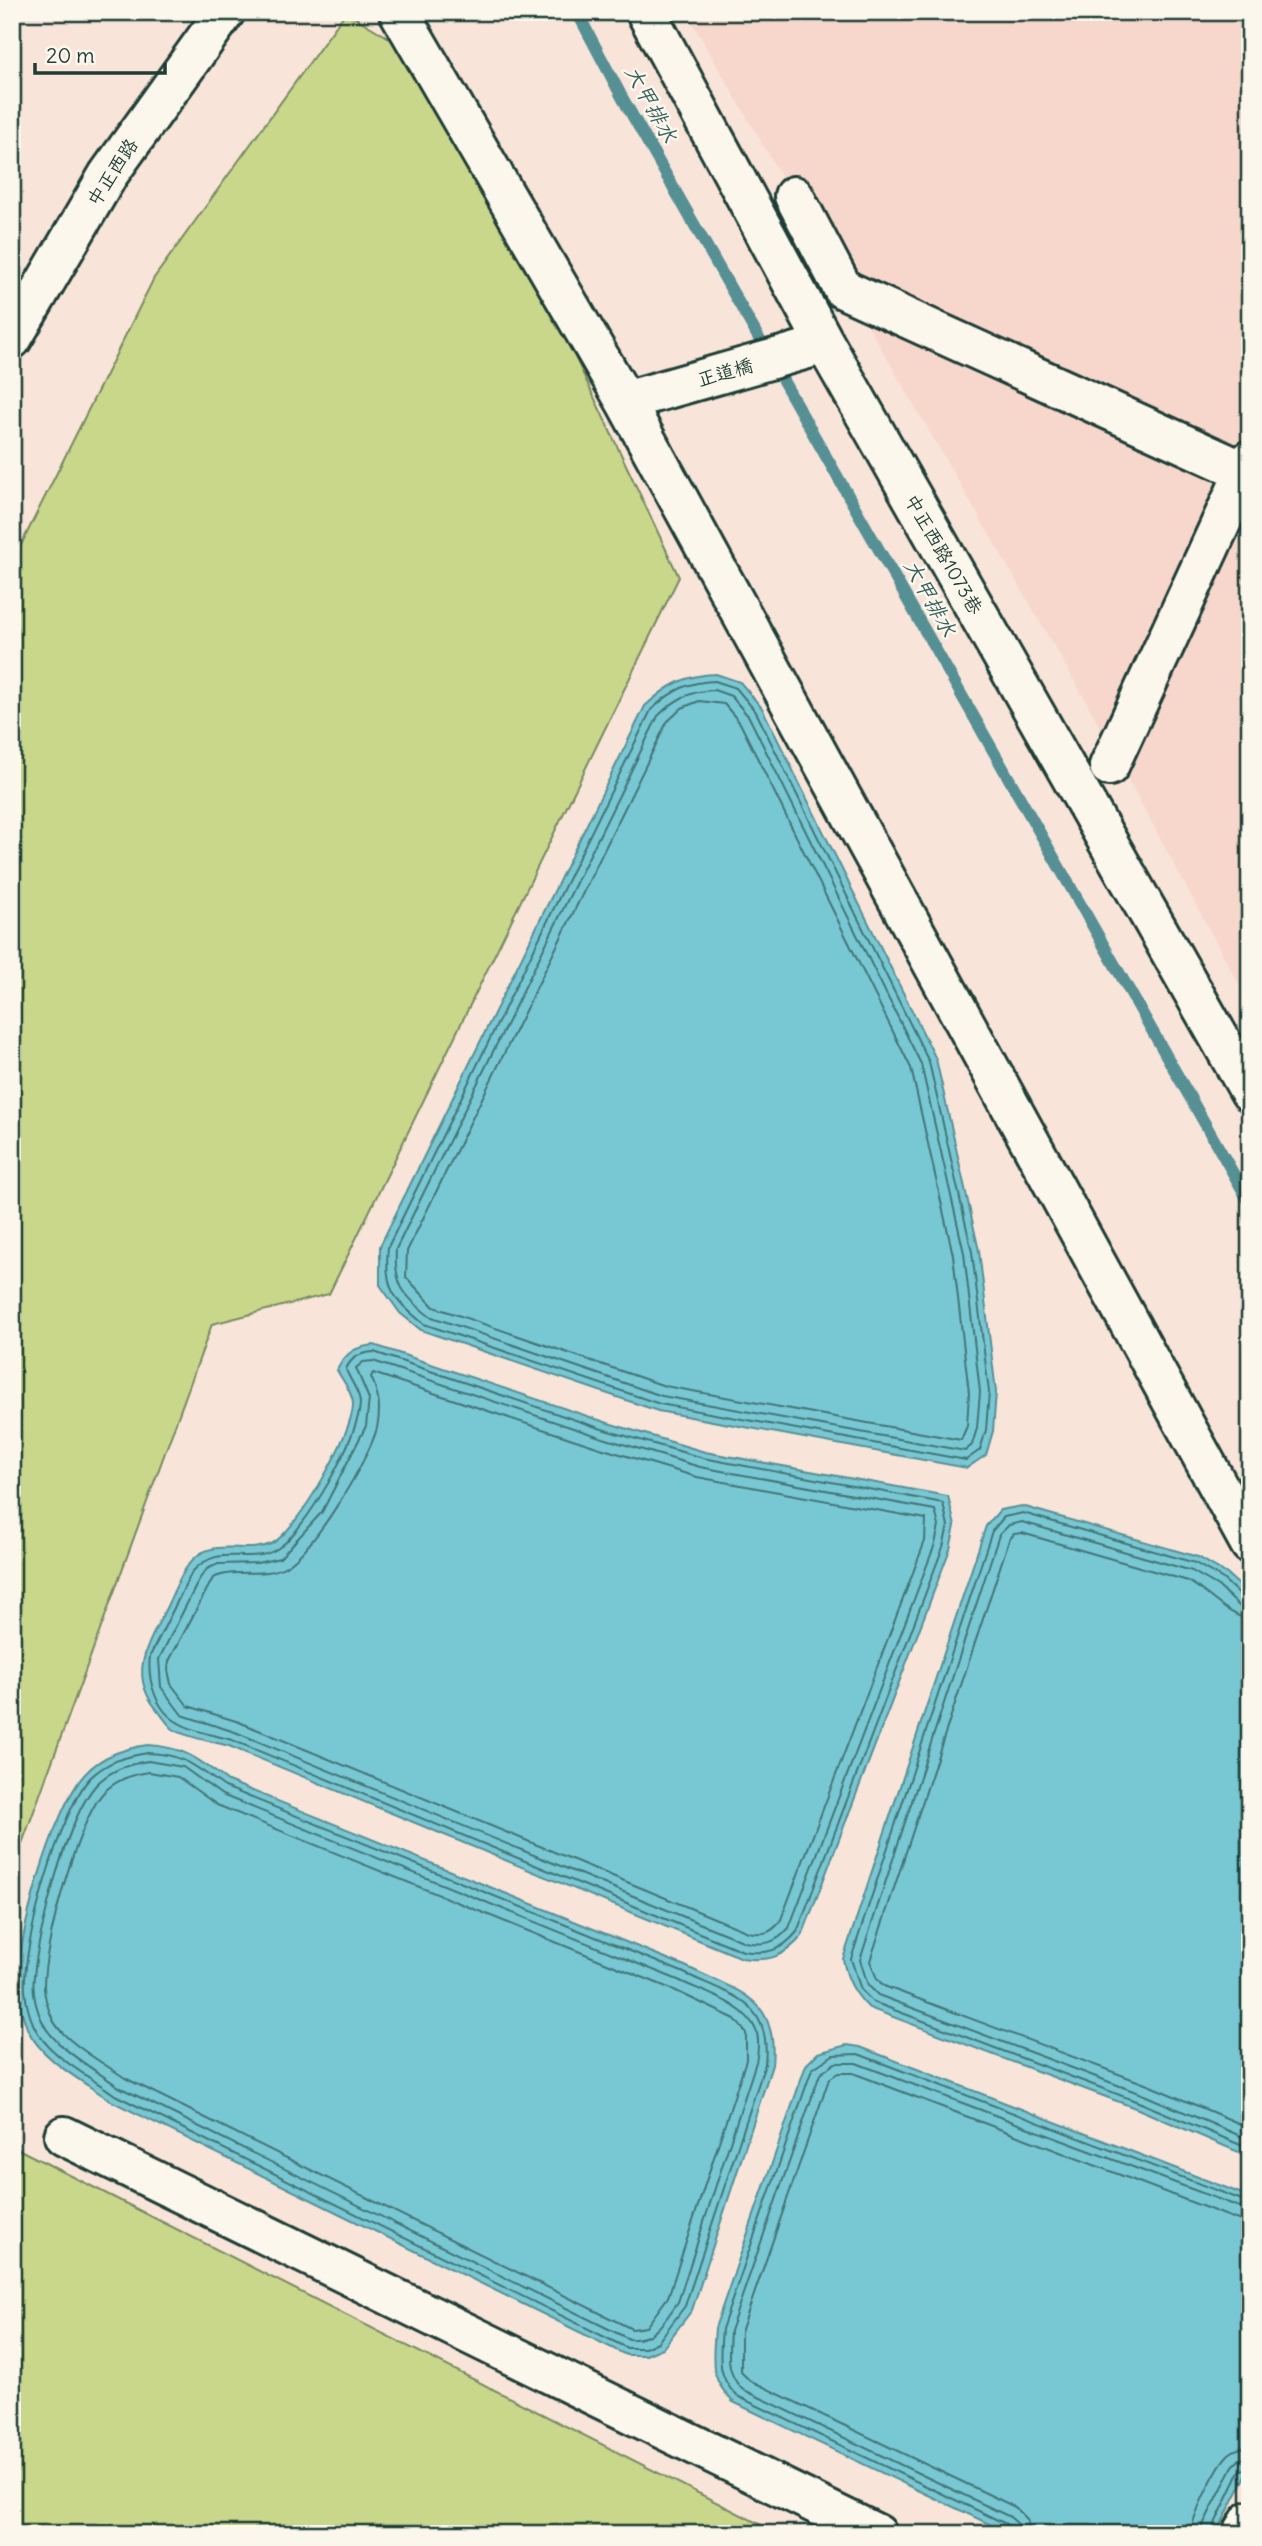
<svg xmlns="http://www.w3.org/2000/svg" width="1262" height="2546" viewBox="0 0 1262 2546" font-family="Delius,'LXGW WenKai TC',sans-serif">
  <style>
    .built { fill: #f7d7cc }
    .green { fill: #c9d78b; stroke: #748a60; stroke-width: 2 }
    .water { fill: #78c8d4; stroke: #549094; stroke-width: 2 }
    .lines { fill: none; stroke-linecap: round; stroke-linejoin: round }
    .shore { stroke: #437574; stroke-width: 2 }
    .stream { stroke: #549094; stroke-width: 12 }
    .minor-casing { stroke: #1f3d34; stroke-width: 44 }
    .minor { stroke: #fbf7ec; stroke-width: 38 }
    .labels { text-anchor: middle; stroke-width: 5; stroke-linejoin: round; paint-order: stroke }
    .street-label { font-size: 19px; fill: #1f3d34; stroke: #fbf7ec }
    .water-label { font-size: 21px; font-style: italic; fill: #35605c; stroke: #fbf7ec }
  </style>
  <rect width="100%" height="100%" fill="#f9e4d9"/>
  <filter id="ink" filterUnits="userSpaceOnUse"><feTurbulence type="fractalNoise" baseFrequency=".0143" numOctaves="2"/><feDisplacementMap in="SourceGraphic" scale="14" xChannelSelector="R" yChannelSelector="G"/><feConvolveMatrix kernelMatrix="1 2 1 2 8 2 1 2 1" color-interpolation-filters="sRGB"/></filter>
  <g filter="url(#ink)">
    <path class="built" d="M686 12H1250V1005L1083 696Z"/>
    <path class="green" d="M346 12 409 50 550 304 679 577 329 1294 212 1324 12 1871V563L154 278Z
      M12 2146 779 2534H12Z"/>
    <path class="water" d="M716 674 740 682 762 708 936 1059 979 1251 996 1392 993 1431 986 1455 967 1468 658 1411 421 1330 400 1313 380 1285V1246L645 706C668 685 685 675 716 674Z
      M374 1345 608 1423 705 1452 948 1496 955 1526 950 1549 802 1936C784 1957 769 1962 742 1958L229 1746C213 1741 187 1738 173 1729 168 1725 163 1717 159 1712 127 1676 147 1647 165 1610 174 1593 182 1567 198 1555 220 1540 248 1554 271 1544 297 1532 354 1431 353 1404 353 1393 342 1380 337 1370 346 1352 355 1347 374 1345Z
      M1022 1506 1198 1557 1227 1574 1250 1595V2157L1138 2109 869 2008C854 1993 847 1980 843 1959L986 1526 1000 1510Z
      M147 1745C185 1747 198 1759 228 1781L685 1966C738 1992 779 1996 772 2065L692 2310 663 2348 646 2355H626L111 2101C83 2081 41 2060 27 2028 23 2017 19 2004 18 1992 14 1944 53 1809 85 1774 101 1756 123 1749 147 1745Z
      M847 2045 860 2047 1250 2197V2468L1216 2534H1010L733 2402C708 2376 713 2361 715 2328L806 2065 818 2053Z"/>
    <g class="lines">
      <path class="shore" d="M715 681 736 688 756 712 929 1062 972 1252 989 1392 986 1430 980 1450 966 1460 660 1404 424 1324C392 1298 384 1288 388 1247L651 710C671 691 687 682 715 681Z
        M714 690 731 696 749 717 921 1064 964 1253 980 1392 977 1428 972 1445 965 1451 662 1396 429 1316C402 1294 394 1284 396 1249L658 716C675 699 690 691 714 690Z
        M699 701 724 704 740 723 911 1068 953 1255 969 1393 967 1426 961 1440 665 1386 434 1307 406 1277 407 1251 667 722 682 708Z
        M374 1352 605 1430 703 1458 943 1503 948 1526 943 1547 797 1932C781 1951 767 1955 743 1951L232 1740C215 1735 194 1732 179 1723 156 1711 147 1680 150 1656L192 1572C220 1541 248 1567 277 1549 305 1532 360 1435 360 1403 360 1391 349 1380 346 1369 352 1356 361 1353 374 1352Z
        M373 1361 603 1438 700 1467 935 1510 939 1526 935 1544 789 1928C776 1943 765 1946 745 1942L235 1732 182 1715 161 1687 159 1659 200 1578 207 1569 218 1564 257 1563 280 1558 322 1512 366 1426 369 1399 356 1368 363 1362Z
        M373 1373 600 1448 697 1477 926 1519 925 1541 780 1922C770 1934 763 1935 748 1932L239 1722 188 1706 171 1684 168 1670 169 1661 213 1578C235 1567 264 1579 286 1566 314 1550 369 1459 377 1428 381 1409 379 1394 371 1377Z
        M1250 1600 1243 1598 1223 1579 1195 1563 1023 1513 1004 1517 992 1531 851 1959 861 1990 873 2002 1141 2103 1250 2149
        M1250 1609 1239 1606 1218 1586 1192 1571 1022 1522 1009 1525 999 1535 860 1960 868 1985 878 1995 1144 2095 1250 2140
        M1250 1619C1232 1619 1206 1591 1188 1581L1022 1533 1014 1534 1009 1540 870 1961 877 1979 884 1986 1148 2085 1250 2128
        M148 1753C184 1754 196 1767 225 1787L682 1972C731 1996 772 2000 765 2064L685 2306 658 2342 645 2348H627L115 2095C89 2076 48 2056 34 2026 29 2015 26 2003 25 1990 22 1945 60 1811 90 1778 106 1762 126 1756 148 1753Z
        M148 1761 183 1767 222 1795 678 1980C702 1992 745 2003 756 2030 760 2040 758 2052 756 2062L678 2302C664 2321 655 2341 629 2339L119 2087C97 2071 54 2047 43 2023 36 2009 32 1992 34 1976 38 1932 67 1817 96 1785 110 1770 128 1764 148 1761Z
        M149 1772 178 1777 217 1805 674 1990 735 2019 746 2033V2060L668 2297 646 2327 632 2329 125 2078C105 2064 61 2040 52 2018 48 2008 44 1997 44 1987 43 1948 78 1817 105 1791 118 1779 132 1774 149 1772Z
        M1011 2534 1006 2524 737 2396C716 2376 720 2357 722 2329L812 2069 833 2055 858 2054 1250 2203
        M1020 2534 1018 2524 1010 2517 742 2389C725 2372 729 2354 730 2331L820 2074 835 2063H856L1250 2211
        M1030 2534 1027 2519 1015 2507 749 2380 741 2372V2332L829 2079 838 2073H853L1238 2220 1250 2222
        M1191 2534C1191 2518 1217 2465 1229 2454 1235 2449 1242 2447 1250 2447
        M1201 2534 1203 2525 1233 2466 1240 2459 1250 2458
        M1210 2534 1240 2471 1250 2466"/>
      <path class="stream" d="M577 12 623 99 1250 1203"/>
      <g class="minor-casing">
        <path id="minor" d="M399 12 625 401 1250 1544
          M646 12 825 344 1250 1092
          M794 196 843 289 1250 474
          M12 339 108 175 225 12
          M625 401 825 344
          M1109 766 1250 460
          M64 2136 877 2534
          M1242 2534 1250 2521"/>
      </g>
      <use href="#minor" class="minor"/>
    </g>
  </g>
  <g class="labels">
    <g class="street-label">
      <text transform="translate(112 172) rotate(-57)" y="7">中正西路</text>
      <text transform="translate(725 372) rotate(-16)" y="7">正道橋</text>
      <text transform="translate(944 554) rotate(60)" y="7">中正西路1073巷</text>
    </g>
    <g class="water-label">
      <text transform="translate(651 104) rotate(61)" y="7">大甲排水</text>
      <text transform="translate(930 598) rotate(61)" y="7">大甲排水</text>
    </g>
  </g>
  <rect width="1262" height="2546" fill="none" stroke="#fbf7ec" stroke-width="42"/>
  <rect x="21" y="21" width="1220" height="2504" fill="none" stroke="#1f3d34" stroke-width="2.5" filter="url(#ink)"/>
  <path d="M35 63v10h130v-10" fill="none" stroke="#1f3d34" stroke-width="3.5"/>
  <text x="46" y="63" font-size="21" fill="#1f3d34" stroke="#fbf7ec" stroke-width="5" paint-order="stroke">20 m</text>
</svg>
